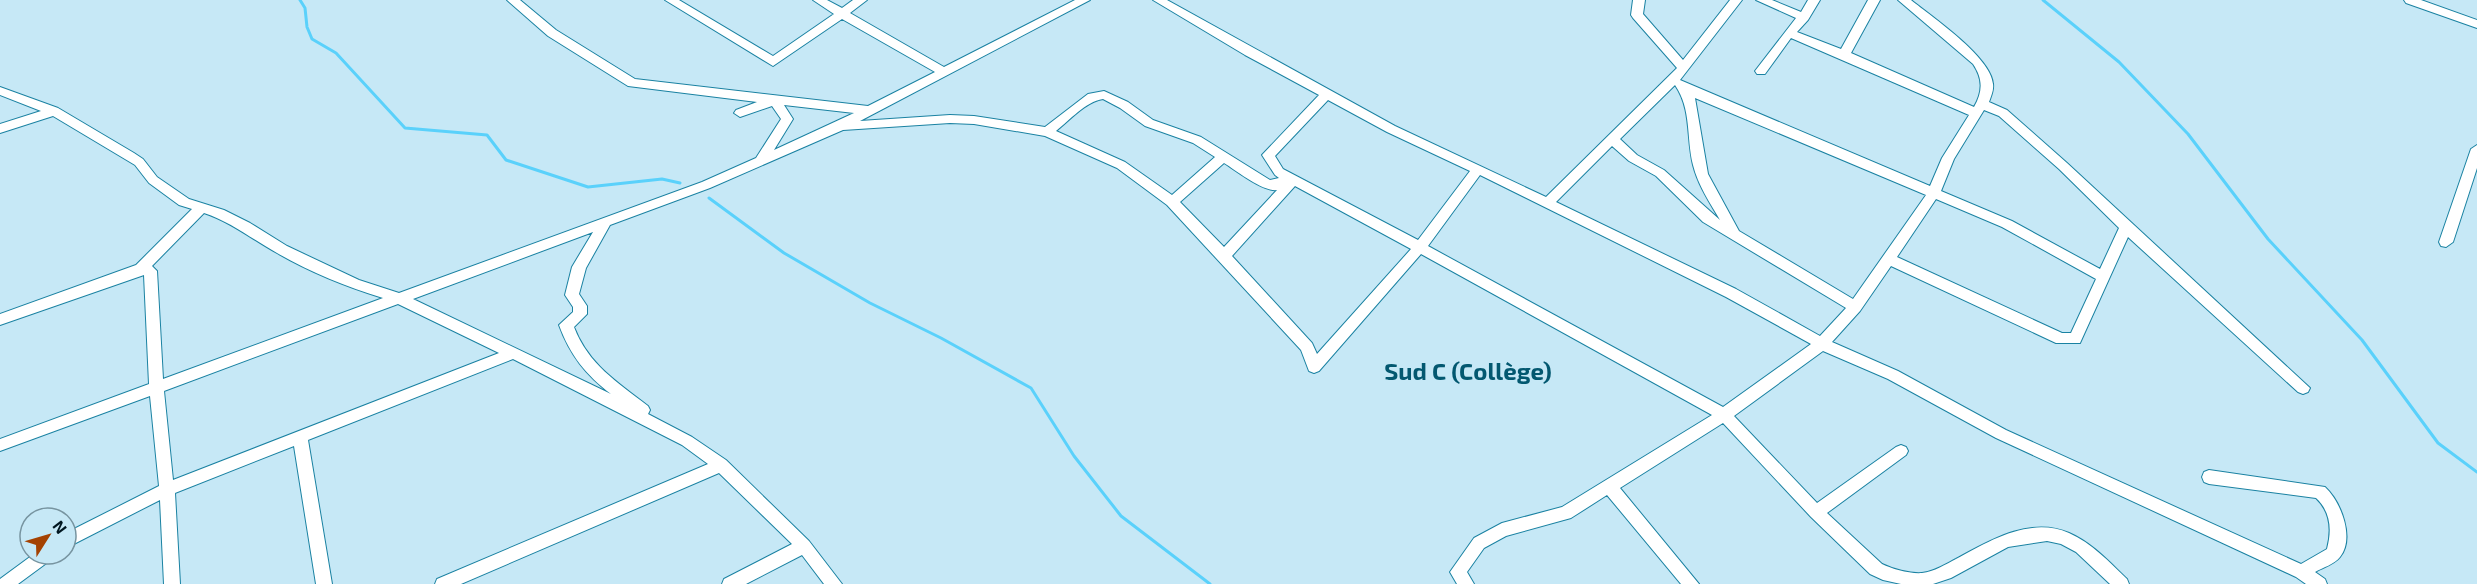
<svg xmlns="http://www.w3.org/2000/svg" width="2477" height="584" viewBox="0 0 2477 584" font-family="'Exo 2',sans-serif">
  <style>
    .lines { fill: none; stroke-linecap: round; stroke-linejoin: round }
    .stream { stroke: #5ad1fb; stroke-width: 3 }
    .minor-casing { stroke: #1a82a2; stroke-width: 2 }
    .minor { fill: #fff; fill-rule: evenodd }
    .labels { text-anchor: middle; stroke-width: 5; stroke-linejoin: round; paint-order: stroke }
    .quarter-label { font-size: 24px; font-weight: bold; fill: #035870; stroke: #c6e8f6 }
  </style>
  <rect width="100%" height="100%" fill="#c6e8f6"/>
  <g class="lines">
    <path class="stream" d="M300 0 305 8 307 27 312 39 336 53 405 128 487 135 506 160 588 187 662 179 680 183
      M2043 0 2119 62 2188 134 2268 239 2362 340 2438 443 2477 472
      M709 198 784 253 870 303 941 338 1031 388 1074 456 1121 516 1210 584"/>
    <g class="minor-casing">
      <path id="minor" d="M507 0H520L556 30 635 79 868 106 935 72 842 19 773 66 665 0H679L773 56 834 14 813 0H827L842 8 853 0H867L850 13 944 67 1075 0H1090L860 121 950 115 974 116 1045 127 1088 94 1104 91 1128 102 1153 120 1201 137 1270 180 1279 178 1275 175 1262 155 1319 95 1245 55 1153 0H1167L1395 126 1546 197 1677 68 1633 18 1631 15 1633 0H1645L1643 14 1683 60 1730 0H1742L1680 80 1930 186 1942 158 1969 115 1791 38 1765 74H1757L1755 71 1796 18 1756 0H1772L1801 12 1808 0H1820L1808 20 1797 32 1841 49 1868 0H1880L1851 53 1974 107C1983 91 1983 79 1973 64L1898 0H1911C1932 17 1991 57 1993 84 1994 90 1991 96 1989 102L2007 110 2067 163 2310 388 2308 392 2303 394 2298 392 2128 237 2080 343H2056L1891 266 1860 311 1832 342 1898 371 2006 430 2301 564 2327 549C2332 530 2331 512 2316 498L2209 484 2204 482 2202 477 2204 472 2209 470 2325 487C2341 502 2355 538 2340 557 2335 564 2322 568 2315 572L2325 579 2327 584H2306L2296 577 1996 438 1888 379 1823 351 1734 416 1817 503 1896 447 1901 445 1906 447 1908 451 1906 455 1827 513 1882 564C1892 569 1910 574 1922 573 1934 572 1946 564 1956 559 1989 541 2030 516 2069 533 2092 543 2109 562 2127 579L2129 584H2110L2076 552 2061 544 2047 541 2008 547 1951 578 1933 584H1901L1883 580 1870 574 1811 517 1723 423 1620 488 1699 584H1681L1607 495 1571 518 1506 536 1484 548 1467 572 1474 584H1457L1450 572 1474 538 1502 523 1562 507 1712 415 1421 254 1319 371 1314 373 1309 371 1301 350 1167 205 1117 168 1045 136 974 124 950 123 843 130 710 188 610 225 586 268 579 294 587 306V314L574 327C588 364 617 382 648 406L650 410 648 414 692 437 726 460 809 541 842 584H824L802 555 746 584H722L724 579 792 544 719 473 461 584H435L437 579 708 464 682 445 513 359 308 440 332 584H316L294 446 175 493 180 584H164L160 500 66 548V533L159 486 150 396 0 451V439L149 384 144 275 0 325V314L136 265 192 209 179 205 149 183 135 165 53 116 0 133V124L41 111 0 95V87L58 108 134 153 143 159 157 177 189 199 224 210 250 223 287 246 359 280 399 293 702 182 756 158 781 119 772 106 740 117 734 113 736 110 757 102 628 86 548 36ZM1675 85C1692 110 1686 137 1693 165 1698 185 1710 203 1720 220L1664 170 1637 155 1620 139ZM1695 98 1926 195 1853 299 1739 231 1708 174ZM1103 99 1120 108 1145 126 1193 143 1215 157 1172 195 1125 162 1056 131C1070 120 1085 102 1103 99ZM1328 100 1387 132 1470 171 1418 240 1283 169 1275 156ZM784 105 854 113 774 150 793 119ZM1984 110 1999 116 2059 169 2119 228 2100 269 2012 221 1941 191 1954 159ZM1612 146 1629 161 1656 176 1703 222 1846 308 1820 336 1736 289 1556 202ZM1224 163C1237 171 1263 192 1277 190L1224 247 1180 202ZM1480 175 1726 297 1811 344 1723 407 1428 246ZM1295 186 1411 249 1317 354 1312 343 1232 256ZM1936 199 2002 227 2096 279 2071 333H2062L1897 257ZM204 213C231 222 252 239 277 253 310 272 347 287 383 298L163 379 157 271 152 266ZM593 232 572 267 565 295 573 307V312L559 325C570 355 586 375 611 394L413 299ZM398 304 499 353 173 480 164 391Z
        M2404 0H2421L2477 20V28L2406 3Z
        M2477 145V168L2453 242 2446 247 2441 246 2439 242 2471 149Z
        M34 554H54L52 559 18 584H0V579Z"/>
    </g>
    <use href="#minor" class="minor"/>
  </g>
  <g class="labels">
    <g class="quarter-label">
      <text x="1468" y="380">Sud C (Collège)</text>
    </g>
  </g>
  <g transform="translate(48 536) rotate(53)"><circle r="28" fill="#c6e8f6" stroke="#7794a0" stroke-width="1.5"/>
  <path d="M0-4.5L10 22L0 15L-10 22Z" fill="#a44202"/>
  <text y="-9" font-size="16" font-weight="bold" text-anchor="middle" fill="#001620">N</text>
  </g>
</svg>
